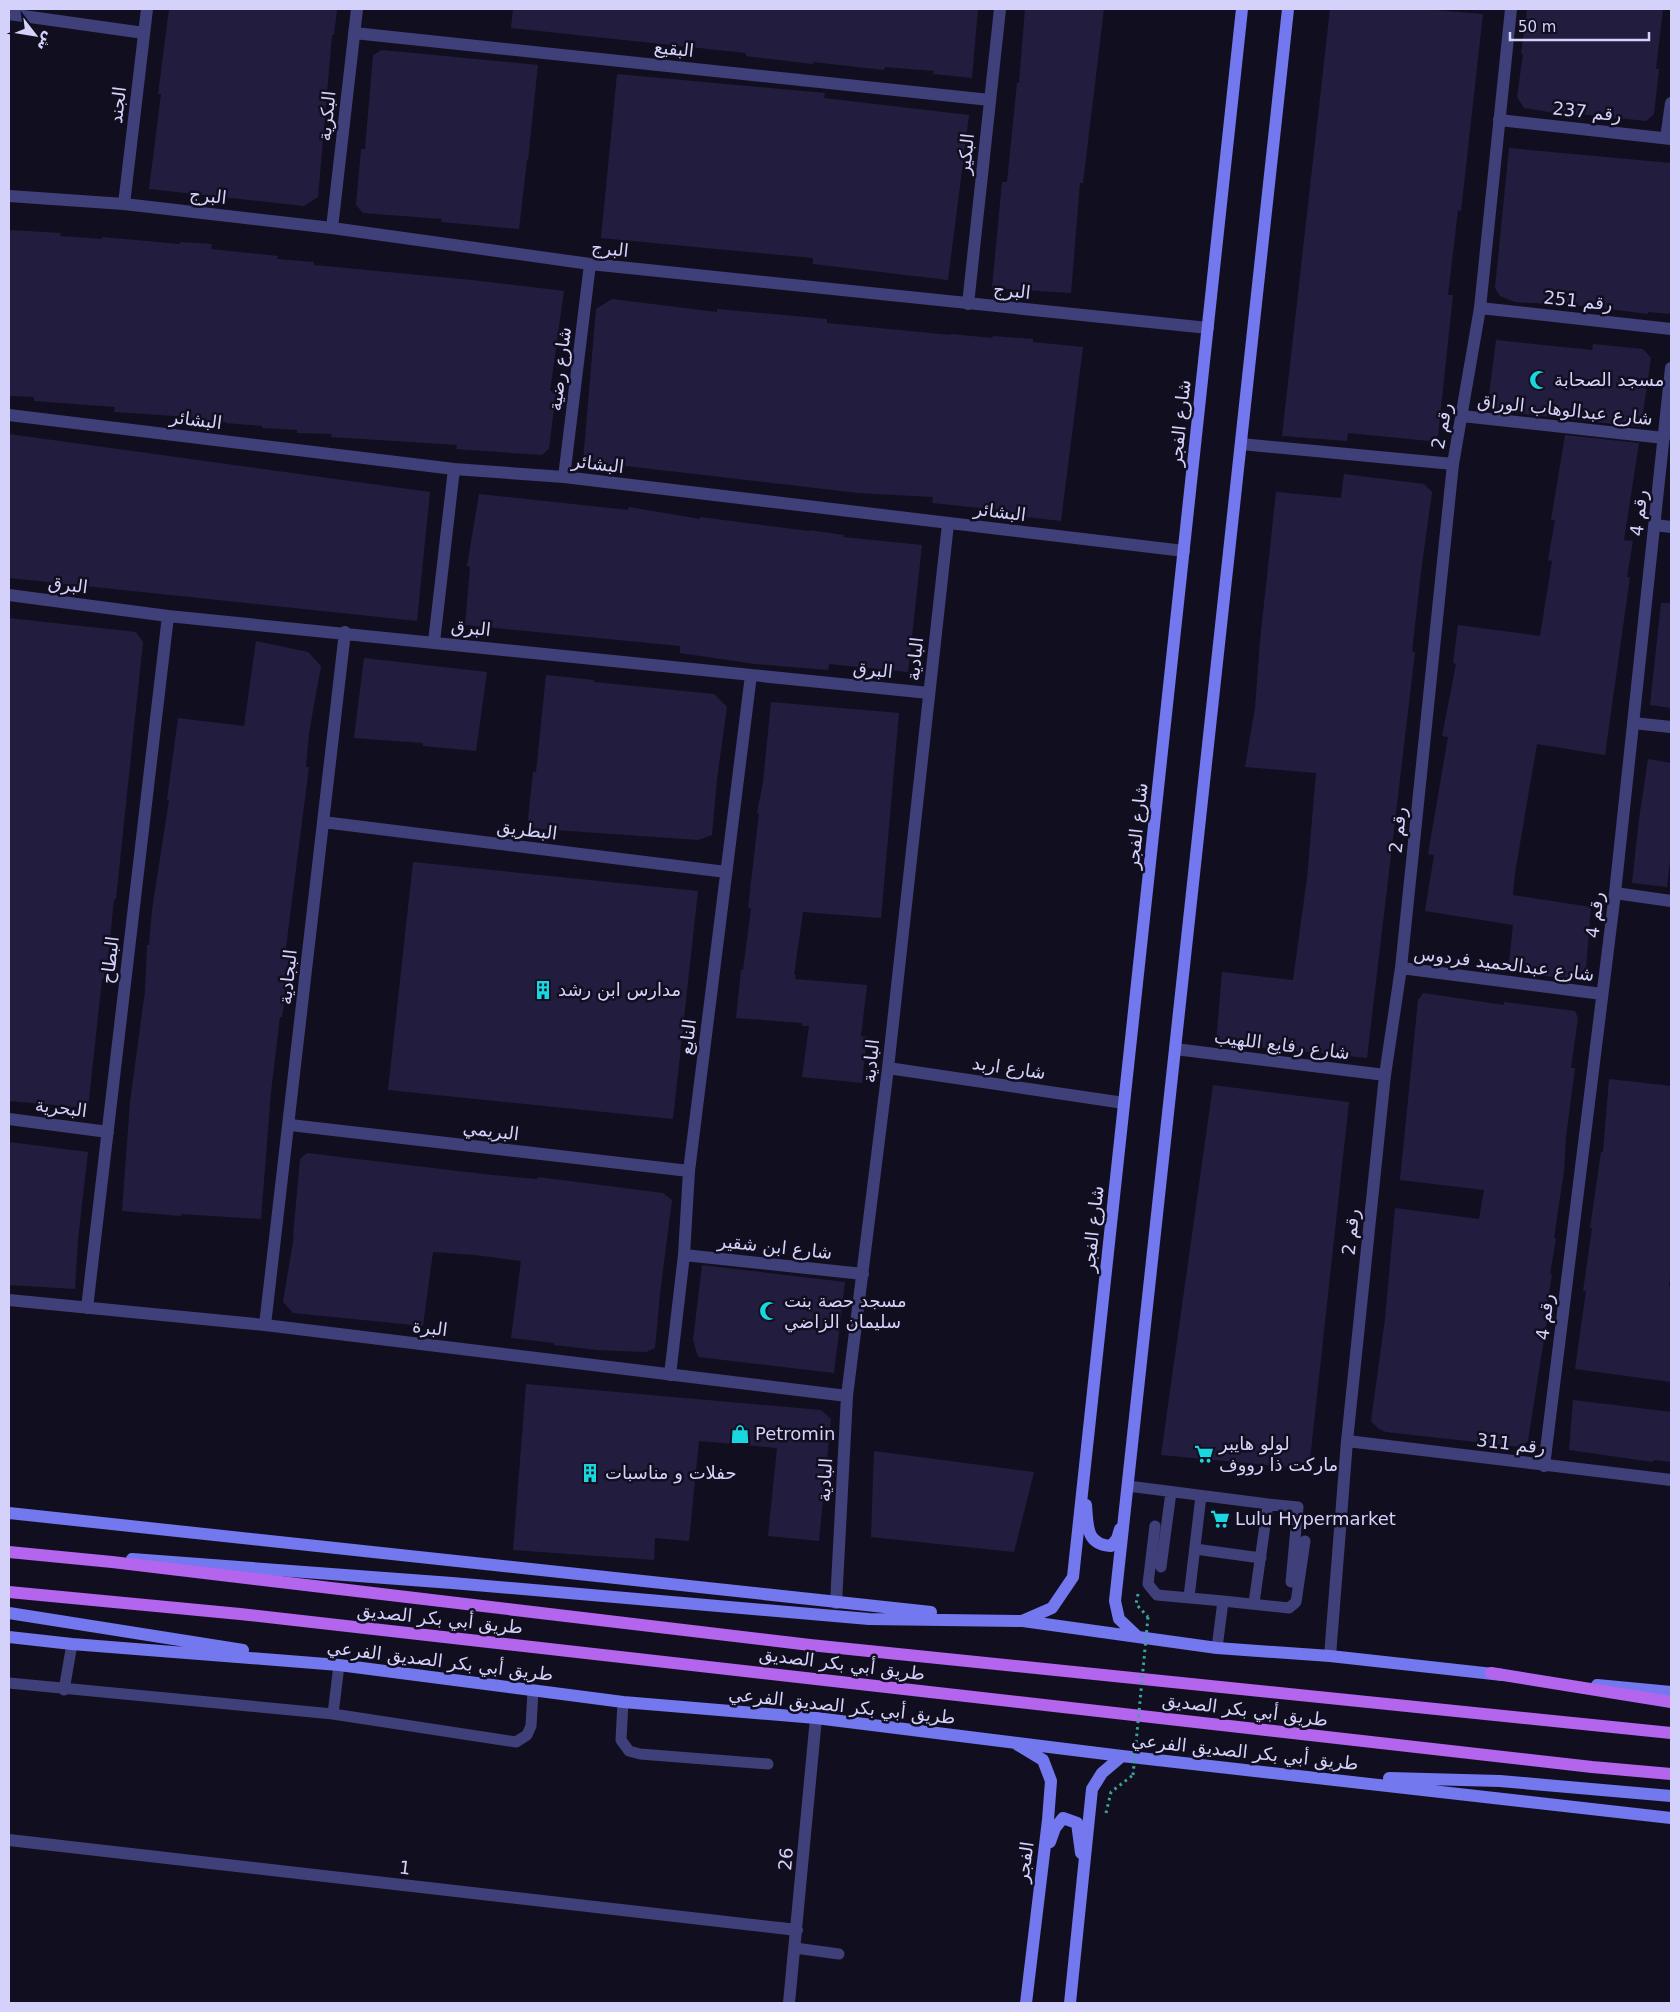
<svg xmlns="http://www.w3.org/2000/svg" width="1680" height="2012" viewBox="0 0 1680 2012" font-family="'DejaVu Sans',Cairo,sans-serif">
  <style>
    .building { fill: #221d3e }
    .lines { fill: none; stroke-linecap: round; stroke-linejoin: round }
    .path { stroke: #3ba599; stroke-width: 3; stroke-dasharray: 2.5 4; stroke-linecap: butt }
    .lane { stroke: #3f4079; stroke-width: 11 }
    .street { stroke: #3f4079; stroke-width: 12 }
    .secondary { stroke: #7478ef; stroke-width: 12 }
    .primary { stroke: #b365ee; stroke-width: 12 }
    .path-bridge { stroke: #3ba599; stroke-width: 3; stroke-dasharray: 2.5 4; stroke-linecap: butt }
    .labels { text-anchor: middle; stroke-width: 5; stroke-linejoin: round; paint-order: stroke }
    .street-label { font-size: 18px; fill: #d4d2fa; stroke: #110f1f }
    .poi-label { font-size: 18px; fill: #d4d2fa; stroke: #110f1f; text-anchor: start }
  </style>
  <rect width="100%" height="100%" fill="#110f1f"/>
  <path class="building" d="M169 9H337L334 35H332L318 197 304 206 149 189 161 94H158Z
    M513 9H978L972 78 933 74 934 71 885 67 884 70 813 62V64L746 56V53L511 28Z
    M1025 9H1104L1083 183H1080L1071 293 992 288 1002 182H1007L1017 83H1019Z
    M1330 9H1423L1483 14 1461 211 1458 210 1448 295H1453L1438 436 1429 441 1348 433 1347 441 1282 436Z
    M1527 9H1663L1656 69H1659L1654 114 1646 121 1580 114V117L1524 108 1517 97 1523 54H1521Z
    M382 50 538 65 528 160H527L519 229 441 222 442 219 363 213 356 205 361 149H365L373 55Z
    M617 74 825 93 824 98 969 115 948 280 813 264V258L601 238Z
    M1509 148 1671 163V314L1648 312V314L1584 306 1515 302 1500 296 1495 288Z
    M10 230 61 233 60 236 102 239V237L180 244V242L212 244 211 249 278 256 277 259 314 262V265L472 280 564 291 550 391H556L549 449 542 455 456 449 457 445 331 437 332 434 297 433V430L262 428V426L226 423V422L190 420V417L114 412 115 407 34 401V397L9 396Z
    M612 299 717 312V309L827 319V323L951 335V334L992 338 993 336 1033 339V342L1083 347 1061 521 999 514 1000 510 932 503 933 497 858 493 583 461 596 309Z
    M1496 340 1592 350 1593 344 1643 349 1651 358 1641 427 1487 410Z
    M9 434 430 492 417 621 9 578Z
    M1565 435 1639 443 1624 540 1633 541 1627 577H1630L1605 755 1537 744 1515 873 1513 895 1591 907 1586 968 1572 979 1508 972 1513 925 1425 911 1434 855 1428 854 1448 737 1442 736 1456 664 1453 663 1458 625 1540 636 1552 561 1548 560 1555 520H1551Z
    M1344 474 1424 484 1432 492 1421 572 1412 652H1415L1367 1058 1216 1043 1222 972 1293 980 1307 878 1316 773 1245 767 1255 708 1260 641 1276 492 1341 498Z
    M479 494 628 510 629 507 700 519V517L809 531V530L844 535 843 537 922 545 908 672 829 664 828 670 755 664 680 653V646L465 625 470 567 467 566Z
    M1661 603H1671V708L1650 705Z
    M9 618 136 632 143 642 116 899H114L106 979H102L88 1108 9 1101Z
    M256 641 308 652 321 666 309 733 306 767H309L285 955H291L282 1017H280L271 1092 261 1219 181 1214V1216L122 1211 130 1102 145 991 147 945H149L152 910 169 800H167L178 718 244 726Z
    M364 658 487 672 476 751 423 746V743L354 738Z
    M546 675 594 680V682L714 694 727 707 717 779 712 835 698 840 527 828 533 772H536Z
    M771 702 899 713 881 918 803 912 794 975H796L795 979 867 985 861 1036 867 1037 862 1083 802 1077 809 1026H802V1023L736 1018 741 970H743L751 908H748L759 813H757L763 782Z
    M1648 759 1671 763V852L1667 887 1632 883 1639 819Z
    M413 862 698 891 673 1119 388 1090Z
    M1423 993 1504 1005V1002L1575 1011 1578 1018 1571 1068H1575L1566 1137 1564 1171 1554 1238 1556 1239 1550 1274H1552L1547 1307H1549L1528 1441 1521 1447 1386 1432 1379 1429 1371 1421 1385 1319 1395 1208 1479 1219 1484 1190 1400 1180 1418 1000Z
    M1609 1079 1671 1086V1268L1669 1286H1671V1382L1575 1369 1586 1291H1583L1592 1228H1590L1601 1152H1603Z
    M1213 1085 1349 1102 1309 1469 1161 1455Z
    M9 1142 88 1152 78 1240 75 1289 9 1285Z
    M307 1153 492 1175 537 1179 538 1177 663 1193 672 1200 660 1294 655 1348 646 1352 597 1350 554 1345V1343L511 1338 521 1261 475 1255 433 1252 423 1326 293 1313 283 1302 294 1236H293L300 1159Z
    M702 1265 845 1282 834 1373 698 1357 693 1340Z
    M526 1384 821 1410 831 1419 819 1541 768 1536 777 1448 699 1441 689 1541 655 1538 654 1560 513 1550Z
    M1573 1400 1671 1412V1462L1653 1460V1462L1569 1450Z
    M874 1451 1034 1472 1014 1552 871 1537Z"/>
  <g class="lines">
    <path class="path" d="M1138 1594 1136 1604 1148 1617
      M1106 1813 1111 1792 1133 1775"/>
    <path class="lane" d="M1128 1486 1268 1504 1254 1603
      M1268 1504 1298 1507 1291 1582
      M1155 1526 1148 1584 1157 1595 1223 1601
      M1195 1549 1261 1558
      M1161 1567 1171 1492
      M1189 1597 1201 1496
      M1217 1648 1223 1601 1289 1608 1296 1602 1305 1541
      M9 1683 333 1714 516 1742 527 1735 531 1726 533 1691
      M64 1690 72 1644
      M623 1702 621 1740 629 1751 640 1754 768 1764
      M333 1714 339 1665
      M795 1948 839 1954"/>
    <path class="street" d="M9 14 144 33
      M354 33 990 100
      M1499 120 1671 139
      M1666 138 1671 103
      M9 196 124 204 332 228 590 264 1208 328
      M124 204 147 9
      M332 228 357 9
      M968 304 1000 9
      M1480 308 1671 329
      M9 415 454 469 564 477 1184 551
      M1462 416 1664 438
      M1241 444 1453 464
      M564 477 590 264
      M1655 525 1671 527
      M9 595 168 616 929 693
      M434 642 454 469
      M1633 723 1671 727
      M323 822 726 872
      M1615 893 1671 901
      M1401 968 1602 994
      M1175 1049 1385 1075
      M888 1068 1124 1103
      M9 1119 108 1132
      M290 1125 689 1171
      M684 1255 863 1274
      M9 1300 265 1325 847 1396
      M87 1308 168 616
      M265 1325 345 632
      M670 1375 684 1255 689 1171 751 675
      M1347 1441 1671 1480
      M1544 1466 1615 893 1671 368
      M836 1603 847 1396 888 1068 948 524
      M1330 1656 1347 1441 1385 1075 1401 968 1453 464 1480 308 1511 9
      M9 1840 797 1930
      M789 2003 816 1718"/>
    <path class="secondary" d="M1086 1505C1088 1525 1085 1544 1111 1546L1117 1539 1120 1529
      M9 1513 931 1612
      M132 1559 452 1583 869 1619 1022 1621 1052 1608 1073 1577 1242 9
      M9 1613 243 1650
      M1023 1621 1217 1648 1330 1656 1502 1675
      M9 1637 72 1644 339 1665 623 1702 816 1718 1122 1756 1671 1818
      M1138 1637 1119 1619 1115 1601 1288 9
      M1597 1685 1671 1692
      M1018 1745 1043 1760 1051 1781 1048 1820 1026 2003
      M1389 1778 1500 1781 1671 1796
      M1050 1842 1055 1828 1063 1818 1077 1823 1081 1853
      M1070 2003 1092 1789 1102 1773 1122 1756"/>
    <path class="primary" d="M9 1552 112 1562 810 1645 1671 1733
      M9 1592 240 1614 1592 1767 1671 1774
      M1491 1673 1671 1702"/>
    <path class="path-bridge" d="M1133 1775 1148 1617"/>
  </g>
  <defs>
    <g id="mosque-bare" transform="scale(1.5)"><path d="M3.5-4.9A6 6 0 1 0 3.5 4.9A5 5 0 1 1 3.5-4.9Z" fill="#19d7df" stroke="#110f1f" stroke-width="2.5" paint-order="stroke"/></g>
    <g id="building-bare" transform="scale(1.5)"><path d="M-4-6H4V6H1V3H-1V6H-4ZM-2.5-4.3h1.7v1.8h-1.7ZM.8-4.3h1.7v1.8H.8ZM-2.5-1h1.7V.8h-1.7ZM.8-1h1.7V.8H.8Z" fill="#19d7df" stroke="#110f1f" stroke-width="2.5" paint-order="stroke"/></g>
    <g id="shop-bare" transform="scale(1.5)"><path d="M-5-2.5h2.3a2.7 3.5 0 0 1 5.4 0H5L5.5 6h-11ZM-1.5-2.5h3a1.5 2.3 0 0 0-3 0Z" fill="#19d7df" stroke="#110f1f" stroke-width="2.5" paint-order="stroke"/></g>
    <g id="supermarket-bare" transform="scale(1.5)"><path d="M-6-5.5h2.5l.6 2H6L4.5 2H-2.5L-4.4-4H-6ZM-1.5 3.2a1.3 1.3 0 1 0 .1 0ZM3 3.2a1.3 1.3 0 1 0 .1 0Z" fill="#19d7df" stroke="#110f1f" stroke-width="2.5" paint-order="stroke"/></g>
  </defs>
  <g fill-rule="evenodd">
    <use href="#mosque-bare" x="1539" y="380"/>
    <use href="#building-bare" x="543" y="990"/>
    <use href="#mosque-bare" x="769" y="1311"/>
    <use href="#shop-bare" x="740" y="1434"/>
    <use href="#supermarket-bare" x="1204" y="1454"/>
    <use href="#building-bare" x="590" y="1473"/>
    <use href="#supermarket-bare" x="1220" y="1519"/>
  </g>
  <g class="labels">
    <g class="street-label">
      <text transform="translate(674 49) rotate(6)" y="6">البقيع</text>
      <text transform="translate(118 105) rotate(-83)" y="6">الجند</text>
      <text transform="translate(1587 112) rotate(6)" y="6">رقم 237</text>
      <text transform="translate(327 116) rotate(-84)" y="6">البكرية</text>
      <text transform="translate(966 154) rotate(-84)" y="6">البكير</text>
      <text transform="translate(208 196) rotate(6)" y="6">البرج</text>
      <text transform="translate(610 249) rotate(6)" y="6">البرج</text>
      <text transform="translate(1012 291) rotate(6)" y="6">البرج</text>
      <text transform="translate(1578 301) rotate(6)" y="6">رقم 251</text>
      <text transform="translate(560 369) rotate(-83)" y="6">شارع رضية</text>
      <text transform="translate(1565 410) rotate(6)" y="6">شارع عبدالوهاب الوراق</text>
      <text transform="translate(196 420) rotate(7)" y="6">البشائر</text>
      <text transform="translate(1180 423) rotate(-84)" y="6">شارع الفجر</text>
      <text transform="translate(1442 426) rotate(-79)" y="6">رقم 2</text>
      <text transform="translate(598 464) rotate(7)" y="6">البشائر</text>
      <text transform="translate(1000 512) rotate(7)" y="6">البشائر</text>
      <text transform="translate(1639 513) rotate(-84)" y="6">رقم 4</text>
      <text transform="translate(68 585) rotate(7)" y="6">البرق</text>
      <text transform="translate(471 628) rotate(6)" y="6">البرق</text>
      <text transform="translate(915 659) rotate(-84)" y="6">البادية</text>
      <text transform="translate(873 670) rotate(6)" y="6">البرق</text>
      <text transform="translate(1137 826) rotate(-84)" y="6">شارع الفجر</text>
      <text transform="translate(527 830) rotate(7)" y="6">البطريق</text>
      <text transform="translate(1398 830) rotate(-84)" y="6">رقم 2</text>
      <text transform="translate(1595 915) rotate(-83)" y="6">رقم 4</text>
      <text transform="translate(110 960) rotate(-83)" y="6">البطاح</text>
      <text transform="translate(1504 964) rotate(7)" y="6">شارع عبدالحميد فردوس</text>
      <text transform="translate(288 977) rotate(-84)" y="6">البجادية</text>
      <text transform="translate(688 1037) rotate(-83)" y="6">النابع</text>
      <text transform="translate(1282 1045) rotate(7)" y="6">شارع رفايع اللهيب</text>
      <text transform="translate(871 1061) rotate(-84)" y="6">البادية</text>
      <text transform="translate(1009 1068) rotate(8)" y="6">شارع اربد</text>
      <text transform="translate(61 1108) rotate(7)" y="6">البحرية</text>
      <text transform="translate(491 1131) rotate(7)" y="6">البريمي</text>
      <text transform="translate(1093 1229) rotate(-84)" y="6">شارع الفجر</text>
      <text transform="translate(1351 1232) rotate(-84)" y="6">رقم 2</text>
      <text transform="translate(775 1247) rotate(6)" y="6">شارع ابن شقير</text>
      <text transform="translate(1545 1317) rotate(-83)" y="6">رقم 4</text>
      <text transform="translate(430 1328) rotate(7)" y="6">البرة</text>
      <text transform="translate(1511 1444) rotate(7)" y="6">رقم 311</text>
      <text transform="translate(825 1480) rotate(-87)" y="6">البادية</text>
      <text transform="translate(440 1619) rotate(6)" y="6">طريق أبي بكر الصديق</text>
      <text transform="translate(440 1661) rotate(7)" y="6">طريق أبي بكر الصديق الفرعي</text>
      <text transform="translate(842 1664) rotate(7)" y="6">طريق أبي بكر الصديق</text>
      <text transform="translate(842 1706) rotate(6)" y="6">طريق أبي بكر الصديق الفرعي</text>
      <text transform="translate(1245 1710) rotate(7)" y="6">طريق أبي بكر الصديق</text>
      <text transform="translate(1245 1752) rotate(6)" y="6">طريق أبي بكر الصديق الفرعي</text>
      <text transform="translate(786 1859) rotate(-85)" y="6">26</text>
      <text transform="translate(1025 1862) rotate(-82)" y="6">الفجر</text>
      <text transform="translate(405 1868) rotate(7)" y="6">1</text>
    </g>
    <g class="poi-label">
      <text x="1554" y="386">مسجد الصحابة</text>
      <text x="558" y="996">مدارس ابن رشد</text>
      <text x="784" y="1307">مسجد حصة بنت<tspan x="784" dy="21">سليمان الزاضي</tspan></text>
      <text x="755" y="1440">Petromin</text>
      <text x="1219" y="1450">لولو هايبر<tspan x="1219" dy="21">ماركت ذا رووف</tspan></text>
      <text x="605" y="1479">حفلات و مناسبات</text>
      <text x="1235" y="1525">Lulu Hypermarket</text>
    </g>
  </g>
  <rect width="1680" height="2012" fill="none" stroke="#d4d2fa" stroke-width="20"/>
  <g transform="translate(35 35) rotate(121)" stroke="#110f1f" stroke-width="4" paint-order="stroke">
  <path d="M0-4L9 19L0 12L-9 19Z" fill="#d4d2fa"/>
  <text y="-8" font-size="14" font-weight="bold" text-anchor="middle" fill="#d4d2fa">ش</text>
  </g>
  <path d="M1510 32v8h139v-8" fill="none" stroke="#d4d2fa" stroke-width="2.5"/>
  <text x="1518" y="32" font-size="15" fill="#d4d2fa" stroke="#110f1f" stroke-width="4" paint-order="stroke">50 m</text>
</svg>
